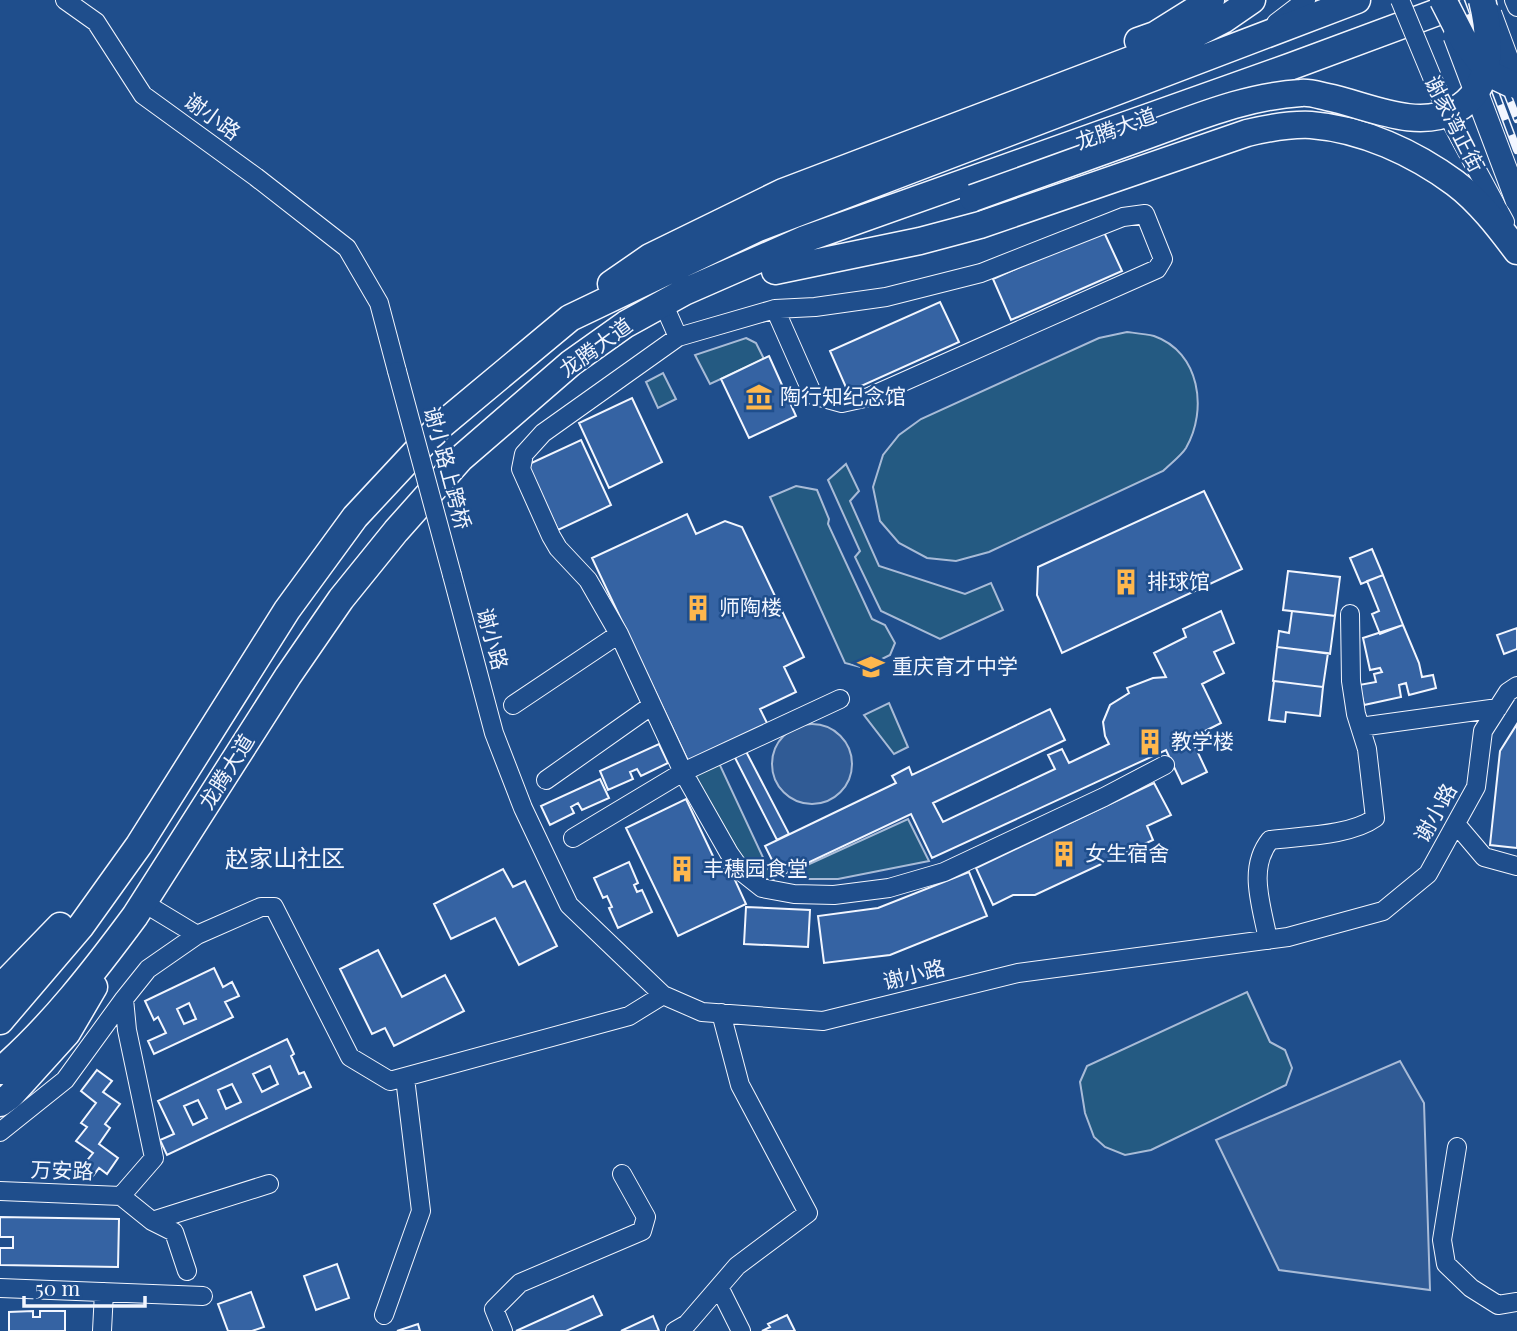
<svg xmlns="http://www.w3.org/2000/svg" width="1517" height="1331" viewBox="0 0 1517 1331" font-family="'Playfair Display','Noto Sans SC',serif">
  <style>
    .green { fill: #245a82; stroke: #a8bbd7; stroke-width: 2 }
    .parking { fill: #305b95; stroke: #a8bbd7; stroke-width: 2 }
    .building { fill: #3563a3; stroke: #f2f6ff; stroke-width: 2; fill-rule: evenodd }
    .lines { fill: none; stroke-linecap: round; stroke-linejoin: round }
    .minor-casing { stroke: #f2f6ff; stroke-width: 20 }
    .highway-casing { stroke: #f2f6ff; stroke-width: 29 }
    .minor { stroke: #1f4e8c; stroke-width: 18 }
    .highway { stroke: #1f4e8c; stroke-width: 26 }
    .rail-casing { stroke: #f2f6ff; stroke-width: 8 }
    .rail { stroke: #1f4e8c; stroke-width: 5; stroke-dasharray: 16; stroke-linecap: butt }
    .minor-bridge-casing { stroke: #f2f6ff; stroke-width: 20; stroke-linecap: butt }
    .major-bridge-casing { stroke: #f2f6ff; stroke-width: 25; stroke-linecap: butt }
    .highway-bridge-casing { stroke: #f2f6ff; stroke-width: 29; stroke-linecap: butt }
    .minor-bridge { stroke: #1f4e8c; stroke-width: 18 }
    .major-bridge { stroke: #1f4e8c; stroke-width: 23 }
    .highway-bridge { stroke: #1f4e8c; stroke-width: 26 }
    .labels { text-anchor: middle; stroke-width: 5; stroke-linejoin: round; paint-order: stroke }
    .street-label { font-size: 21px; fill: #f2f6ff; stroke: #1f4e8c }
    .poi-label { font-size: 21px; fill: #f2f6ff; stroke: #1f4e8c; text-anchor: start }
    .quarter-label { font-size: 24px; fill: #f2f6ff; stroke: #1f4e8c }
  </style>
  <rect width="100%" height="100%" fill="#1f4e8c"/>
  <path class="green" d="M1127 332C1135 333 1146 334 1154 336 1200 352 1208 410 1186 448 1181 456 1170 464 1163 471L989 552 956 561 927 558 899 543 880 521 873 487 883 455 899 435 921 419 1099 338Z
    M746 338 756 343 764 359 710 384 695 355Z
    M663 373 676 399 658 408 646 382Z
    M846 464 859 491 850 501 879 566 965 594 991 583 1003 610 940 639 881 611 855 557 860 551 828 480Z
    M796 486 817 490 829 519 828 524 872 619 885 625 895 643 890 655 864 668 845 663 770 497Z
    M889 703 908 747 894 754 864 715Z
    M718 761 774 881 763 878 746 865 693 773Z
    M908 819 929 861 838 879H797L794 871Z
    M1247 992 1270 1042 1285 1050 1292 1068 1286 1085 1151 1150 1125 1155 1105 1147 1094 1137 1085 1113 1080 1082 1087 1066Z"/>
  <path class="parking" d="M772 764a40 40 0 1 1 80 0a40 40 0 1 1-80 0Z
    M1400 1061 1424 1103 1430 1290 1279 1270 1216 1140Z"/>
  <path class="building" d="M1103 230 1122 271 1011 320 993 279Z
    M940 302 959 342 848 392 830 351Z
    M769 356 796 416 749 438 721 379Z
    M632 398 662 462 609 488 579 423Z
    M581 440 611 505 558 530 527 465Z
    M1204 491 1242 569 1062 653 1037 595 1038 567Z
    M687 514 696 534 725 521 742 527 804 657 784 667 796 692 760 709 768 725 689 763 592 558Z
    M1372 549 1383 575 1361 584 1350 558Z
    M1288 571 1340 577 1335 616 1283 610Z
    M1383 575 1403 625 1380 634 1372 614 1379 611 1367 581Z
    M1221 611 1234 643 1214 652 1224 673 1202 684 1221 723 1191 738 1207 772 1182 784 1166 750 932 858 911 814 780 876 765 846 896 783 892 776 909 767 912 775 1050 709 1065 740 933 803 943 822 1055 769 1048 755 1062 749 1069 763 1109 744 1105 736 1103 722 1110 705 1129 693 1127 688 1153 678 1166 677 1154 653 1186 637 1183 629Z
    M1292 611 1335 616 1330 654 1277 647 1279 631 1289 633Z
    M1403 625 1419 663 1422 677 1433 675 1436 688 1409 695 1406 683 1399 685 1401 697 1364 705 1359 685 1376 682 1374 674 1382 672 1380 668 1370 670 1363 638Z
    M1517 628V649L1504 654 1497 635Z
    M1277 647 1328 653 1323 687 1273 681Z
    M1274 681 1323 687 1320 716 1286 712 1285 722 1269 720Z
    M1517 724V848L1490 845 1500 751Z
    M739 738 789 834 777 840 728 744Z
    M659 744 668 763 641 776 637 769 630 772 633 779 608 790 600 771Z
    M600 779 609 798 582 810 578 803 571 807 574 813 550 825 541 806Z
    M1154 783 1171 815 1147 826 1153 840 1035 895H1013L993 905 976 868Z
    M686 799 720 871 729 867 746 904 678 936 626 828Z
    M629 862 638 883 634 885 637 892 642 890 652 912 618 928 609 908 612 907 607 896 603 898 594 878Z
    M503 869 513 887 525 881 557 946 519 965 495 918 451 939 434 904Z
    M969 872 987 916 890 955 824 963 818 916 878 908Z
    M746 907 810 910 808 947 744 944Z
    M378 950 402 997 445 975 464 1011 394 1046 385 1028 372 1034 340 969Z
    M214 968 223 987 232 982 239 996 225 1002 233 1017 154 1054 148 1041 166 1033 158 1017 154 1020 145 1001ZM189 1003 196 1019 184 1024 177 1009Z
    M287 1039 294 1054 291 1056 299 1074 304 1072 311 1087 167 1155 160 1140 174 1134 158 1101ZM270 1066 278 1084 262 1092 253 1074ZM232 1084 241 1102 226 1109 218 1090ZM198 1100 207 1118 193 1125 184 1106Z
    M97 1070 112 1081 103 1092 120 1104 105 1124 110 1128 99 1144 118 1158 107 1174 99 1168 93 1176 81 1168 93 1153 76 1141 87 1127 81 1123 96 1103 81 1091Z
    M0 1217 119 1219 118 1267 0 1265V1248H13V1237H0Z
    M337 1264 349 1298 316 1310 304 1276Z
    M251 1292 264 1327 252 1331H228L218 1304Z
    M593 1296 602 1315 566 1331H516Z
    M33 1311V1317H40V1311H65V1331H9V1312Z
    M787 1315 795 1331H762L770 1327 768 1324Z
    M653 1316 659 1331H621Z
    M418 1324 420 1331H397Z"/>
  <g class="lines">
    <g class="minor-casing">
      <path id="minor" d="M65 0 96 22 143 95 256 177 347 248 379 303 397 371
        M1514 0 1517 7
        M1276 23 1306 0
        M1477 170 1505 222
        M663 303 678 337 775 309 815 307 886 297 981 273 1123 217 1145 214 1163 259 1157 269 869 397 842 403 813 395 775 309
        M678 337 543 433 524 454 521 469 551 536 558 548 588 580 619 634 683 772 729 853 743 873 762 888 794 894 834 895 889 888 944 872 1104 797 1165 765
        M452 575 494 733 523 808 569 905 663 995 702 1012 823 1021 1018 973 1288 937 1383 911 1428 874 1476 787 1483 731 1508 692 1517 686
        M513 705 619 634
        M1360 727 1498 708
        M546 780 651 706
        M1456 824 1484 857 1517 866
        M573 838 683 772 840 699
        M144 903 197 935
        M1268 940C1262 906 1247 869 1270 840 1300 836 1350 836 1375 818L1367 749 1356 714 1351 681 1350 614
        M124 999 127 1030 154 1158 121 1196 152 1221 174 1232 187 1271
        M0 1132 65 1080 124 999 148 969 197 935 261 907H274L350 1057 390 1081 629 1016 663 995
        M1457 1147 1442 1240 1446 1264 1471 1288 1498 1305 1517 1302
        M0 1191 121 1196
        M152 1221 269 1184
        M719 1287 741 1331
        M0 1288 203 1296
        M384 1315 421 1211 405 1078
        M102 1331 104 1292
        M503 1331 494 1309 520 1283 642 1231 646 1217 622 1174
        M675 1331 687 1324 737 1266 808 1213 740 1085 721 1013"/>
    </g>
    <g class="highway-casing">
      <path id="highway" d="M1138 41 1155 35 1211 0
        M775 271 920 241 980 225 1247 133C1268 128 1289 124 1311 125 1363 129 1414 153 1455 183 1479 201 1499 227 1517 251
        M611 284 650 257 783 192 1188 38 1223 20 1252 0
        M0 988 60 926
        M0 1021 81 926 139 845 287 610 355 517 438 428 570 318 758 228 1357 0
        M0 1071C51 1027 95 970 135 916L288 676 341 599 396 531 460 459 571 363 626 324 684 292 805 239 1292 66 1470 0
        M0 1103 10 1096 67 1033 94 987"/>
    </g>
    <use href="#minor" class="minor"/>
    <use href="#highway" class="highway"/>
    <g class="rail-casing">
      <path id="rail" d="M1461 0 1517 150
        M1493 57 1517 119"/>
    </g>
    <use href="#rail" class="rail"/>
    <g class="minor-bridge-casing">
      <path id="minor-bridge" d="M1400 0 1449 118 1477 170
        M397 371 452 575"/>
    </g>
    <g class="major-bridge-casing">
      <path id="major-bridge" d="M1490 14 1517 87
        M1455 36 1517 200"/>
    </g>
    <g class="highway-bridge-casing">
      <path id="highway-bridge" d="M1443 0 1464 41 1490 74 1511 84
        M973 198C1031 177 1089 156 1148 135 1198 117 1247 96 1301 93 1309 92 1318 95 1327 97 1367 105 1416 131 1455 110 1495 89 1491 36 1482 0"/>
    </g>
    <use href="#minor-bridge" class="minor-bridge"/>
    <use href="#major-bridge" class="major-bridge"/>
    <use href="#highway-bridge" class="highway-bridge"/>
  </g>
  <defs>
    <g id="museum-bare" transform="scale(2.1)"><path d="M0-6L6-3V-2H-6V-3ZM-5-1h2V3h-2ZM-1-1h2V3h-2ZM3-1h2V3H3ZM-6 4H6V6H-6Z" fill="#ffb74d" stroke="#1f4e8c" stroke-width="2.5" paint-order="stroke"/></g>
    <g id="building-bare" transform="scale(2.1)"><path d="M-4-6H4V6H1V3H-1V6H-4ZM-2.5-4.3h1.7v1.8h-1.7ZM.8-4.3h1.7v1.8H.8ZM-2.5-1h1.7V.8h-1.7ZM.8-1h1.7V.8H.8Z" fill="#ffb74d" stroke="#1f4e8c" stroke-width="2.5" paint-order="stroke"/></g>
    <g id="school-bare" transform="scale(2.1)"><path d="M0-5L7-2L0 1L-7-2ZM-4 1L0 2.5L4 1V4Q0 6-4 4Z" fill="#ffb74d" stroke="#1f4e8c" stroke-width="2.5" paint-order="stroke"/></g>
  </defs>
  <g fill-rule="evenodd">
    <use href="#museum-bare" x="759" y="397"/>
    <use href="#building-bare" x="1126" y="582"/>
    <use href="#building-bare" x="698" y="608"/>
    <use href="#school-bare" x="871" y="667"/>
    <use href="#building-bare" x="1150" y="742"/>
    <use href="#building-bare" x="1064" y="854"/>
    <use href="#building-bare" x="682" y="869"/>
  </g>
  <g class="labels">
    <g class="street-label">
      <text transform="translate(212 117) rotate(36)" y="7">谢小路</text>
      <text transform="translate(1454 124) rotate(63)" y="7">谢家湾正街</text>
      <text transform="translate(1116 129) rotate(-20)" y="7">龙腾大道</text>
      <text transform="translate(596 348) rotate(-36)" y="7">龙腾大道</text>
      <text transform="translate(447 468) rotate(75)" y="7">谢小路上跨桥</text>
      <text transform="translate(492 639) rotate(75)" y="7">谢小路</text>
      <text transform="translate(227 772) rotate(-58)" y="7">龙腾大道</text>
      <text transform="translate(1436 813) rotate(-61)" y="7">谢小路</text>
      <text transform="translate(914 975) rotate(-14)" y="7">谢小路</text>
      <text transform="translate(62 1171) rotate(2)" y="7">万安路</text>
    </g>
    <g class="poi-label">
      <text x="780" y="404">陶行知纪念馆</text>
      <text x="1147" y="589">排球馆</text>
      <text x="719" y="615">师陶楼</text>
      <text x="892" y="674">重庆育才中学</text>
      <text x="1171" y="749">教学楼</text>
      <text x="1085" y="861">女生宿舍</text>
      <text x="703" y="876">丰穗园食堂</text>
    </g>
    <g class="quarter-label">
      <text x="285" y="867">赵家山社区</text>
    </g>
  </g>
  <path d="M24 1296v10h121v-10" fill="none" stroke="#f2f6ff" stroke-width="3.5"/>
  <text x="35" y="1296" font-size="21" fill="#f2f6ff" stroke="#1f4e8c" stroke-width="5" paint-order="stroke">50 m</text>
</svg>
